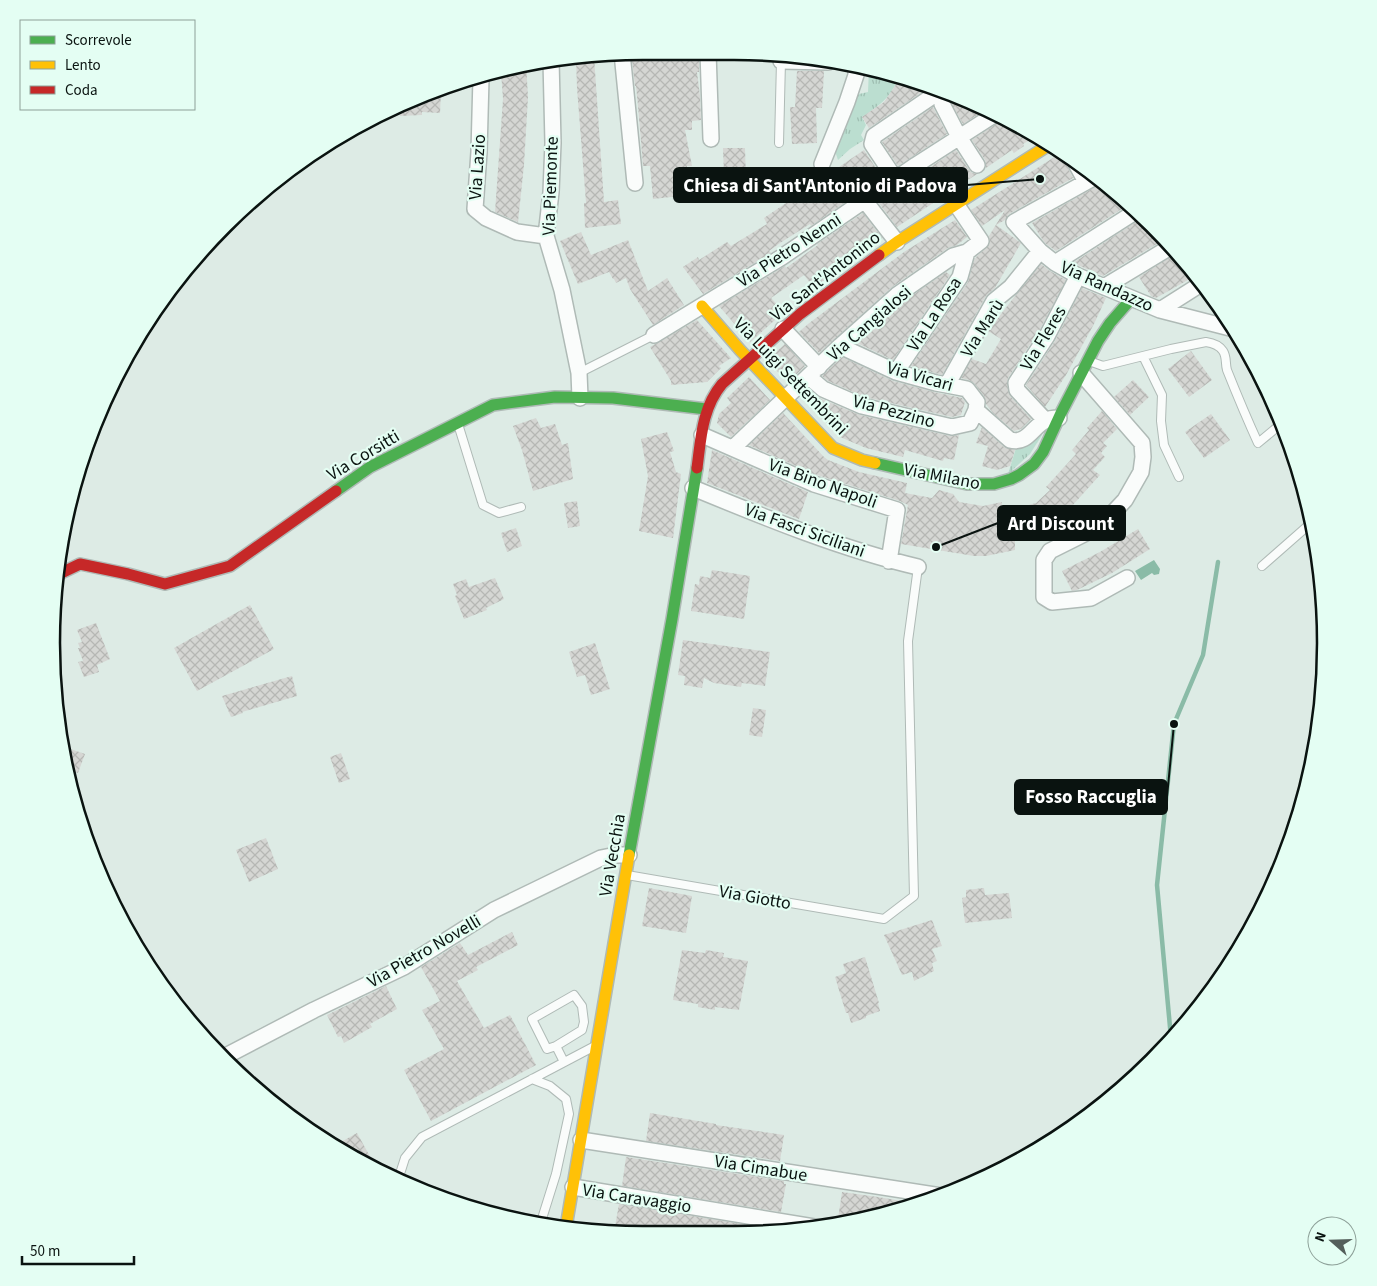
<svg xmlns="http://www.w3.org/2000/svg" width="1377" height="1286" viewBox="0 0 1377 1286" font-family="'Source Sans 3',sans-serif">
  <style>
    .grass { fill: url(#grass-tufts) }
    .water { fill: #8abba7 }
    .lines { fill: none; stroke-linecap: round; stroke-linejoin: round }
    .stream { stroke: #8abba7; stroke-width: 4.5 }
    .building { fill: url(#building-cross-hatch) }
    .lane-casing { stroke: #afbab6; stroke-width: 10 }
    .street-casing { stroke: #afbab6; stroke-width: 18 }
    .fast-casing { stroke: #afbab6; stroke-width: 14 }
    .slow-casing { stroke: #afbab6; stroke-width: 14 }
    .jam-casing { stroke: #afbab6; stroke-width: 14 }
    .lane { stroke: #fafcfb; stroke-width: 8 }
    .street { stroke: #fafcfb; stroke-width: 15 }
    .fast { stroke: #4caf50; stroke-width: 11 }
    .slow { stroke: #ffc107; stroke-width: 11 }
    .jam { stroke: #c62828; stroke-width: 11 }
    .labels { text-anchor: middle; stroke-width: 4.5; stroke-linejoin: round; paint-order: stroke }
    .street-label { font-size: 18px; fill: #0a1310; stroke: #e4fef3 }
    .rim { fill: none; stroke: #0a1310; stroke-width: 2.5 }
    .leader { fill: none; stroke: #0a1310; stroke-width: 2 }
    .callout-dot { fill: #0a1310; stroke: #e4fef3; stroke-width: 2 }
    .callout { fill: #0a1310; stroke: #0a1310; stroke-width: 2 }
    .callout-label { font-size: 19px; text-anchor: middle; font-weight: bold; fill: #fff }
  </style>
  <defs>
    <pattern id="grass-tufts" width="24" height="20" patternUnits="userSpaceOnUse" patternTransform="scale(1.25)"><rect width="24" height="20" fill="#bbded0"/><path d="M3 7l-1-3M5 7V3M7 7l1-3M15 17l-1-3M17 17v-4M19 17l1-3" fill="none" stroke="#9fbeb2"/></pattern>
    <pattern id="building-cross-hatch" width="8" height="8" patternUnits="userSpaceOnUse" patternTransform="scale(1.25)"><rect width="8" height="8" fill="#d5d6d3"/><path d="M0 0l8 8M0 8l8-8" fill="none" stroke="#b6b7b4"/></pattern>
  </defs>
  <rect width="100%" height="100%" fill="#ddebe5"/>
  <path class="grass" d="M869 68 887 71 899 76C891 98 880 105 862 117L866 125 861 135 864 140 850 149 838 160 835 151 851 105 859 94 868 92Z
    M1040 433 1042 435 1030 454 1008 474 1016 448 1022 447Z"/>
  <path class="water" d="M1154 560 1160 569 1159 574 1154 575 1152 573 1141 580 1135 571Z"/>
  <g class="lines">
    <path class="stream" d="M1171 1038 1157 885 1174 724 1203 655 1218 562"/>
  </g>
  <path class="building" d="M643 51 699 52V72H697L700 96 701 120 692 121V130H685L692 166H687L689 195 653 199 650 166H643L638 106 636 86H635L631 52Z
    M594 56 604 202 618 200 621 224 585 228 584 203H586L577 88 576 58Z
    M526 63 528 97 524 165 518 222 495 212 503 99 501 72Z
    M797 71H824L822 108H816L817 143 792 144 790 107H795Z
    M899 76 928 88 869 128 862 117 884 102 897 83Z
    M441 92 440 113 422 112V115L400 116V106Z
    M949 95 986 109 963 124 947 96Z
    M933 107 947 134 898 166 882 142Z
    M1005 118 1035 137 1023 144 1024 146 1014 153 1012 150 986 168V164L985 160 972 140Z
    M723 148H745L746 180H755L756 196H746V200L725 201Z
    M864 150 882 177 811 226 810 224 780 243 769 251 771 253 703 294 683 267 698 257 699 260 727 242 731 246 767 224 764 218Z
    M956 150 969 170 972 173 977 174 897 227 878 202Z
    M1059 152 1067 157 1066 161 1067 166 1073 178 1009 214 1005 220 996 225 1021 243 995 288 986 296 942 375 911 366 968 282 974 260 977 256 989 245 990 241 989 236 1005 210 982 226 971 210 1056 156Z
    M1104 182 1128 205 1056 251 1046 244 1042 239 1032 223Z
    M863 213 882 238 814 288 804 275 771 298 784 312 750 342 719 306 785 266 786 268 818 245 817 244Z
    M1142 218 1165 239 1103 276 1073 263Z
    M955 220 967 237 957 245 948 248 892 287 819 353 799 332 808 324 904 252Z
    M581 232 591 255 628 240 648 291 667 278 684 305 653 325 630 289 626 278 616 283 614 279H613L609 272 578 284 560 241Z
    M1178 252 1195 276 1156 298 1151 296 1139 277Z
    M1041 264 1050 271 1066 280 1039 331 1008 378 1007 384 1010 396 1031 419 1021 429 1014 431 993 413 986 404 984 396 974 383 969 380 961 378 972 359 986 364 1001 339 988 331 1015 296Z
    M946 272 950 275 893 360 857 343 903 302Z
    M1082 288 1106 298 1094 324 1066 375 1045 407 1026 385 1055 341Z
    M697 320 731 358 719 366 721 368 707 382 671 385V381L650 347Z
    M785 344 805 366 788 383 767 360Z
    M1191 351 1212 380 1189 397 1168 369Z
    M842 357 893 381 934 392 962 398 965 402 961 415 952 417 865 397 828 381 822 376Z
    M749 377 770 400 731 437 717 423 719 414 731 403 727 398Z
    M1133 380 1149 397 1130 415 1114 397Z
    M809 389 819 398 860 415 950 436 959 435 954 460 944 458 943 461 905 450 903 457 866 448 840 437 801 396Z
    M1102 411 1117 429 1103 443 1107 446 1101 453 1105 457 1093 470 1100 475 1072 506 1053 523 1031 529V534L1015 538V550L986 556H974L901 544 908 505 900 501 814 474 749 445 783 413 824 457 828 460 859 472 907 483 905 493 932 498 939 490 953 494 959 502 983 506 1002 502 1001 512 1036 503 1050 490 1046 487 1076 454 1072 450 1089 430 1087 428Z
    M1211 414 1230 440 1204 458 1185 432Z
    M536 418 541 428 555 424 562 445 568 443 573 479 533 491 522 450 513 426Z
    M982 427 1004 447 1015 450 1010 466 997 470 982 466 988 446 976 443Z
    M667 432 674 451 670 452 676 472 681 474 673 538 639 531 648 476 641 439Z
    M712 450 808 492 799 519 707 483Z
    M577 501 580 526 568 528 564 503Z
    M516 528 522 546 507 552 501 533Z
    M1138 529 1150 549 1112 573 1077 590 1072 591 1062 571 1100 552Z
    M712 570 750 576 744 619 691 611 695 584 699 585 700 576 710 578Z
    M495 578 504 599 486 608 487 610 464 619 455 596 457 595 453 584 466 579 469 587Z
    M250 605 274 649 197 691 174 648Z
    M96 623 110 659 97 665 99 672 84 677 78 662 83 661 78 648H80L78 643 82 642 77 630Z
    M683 640 770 652 765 686 742 683 741 687 714 683 704 678 702 688 684 685 685 676 678 675Z
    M595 643 610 689 591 695 585 675 577 677 569 652Z
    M292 676 297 696 242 712 243 713 231 717 222 696Z
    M753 708 766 710 762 737 749 735Z
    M62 746 85 754 78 773 68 770Z
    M341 753 350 779 339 783 330 757Z
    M266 838 278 869 249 882 236 850Z
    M649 888 692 896 686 933 642 926Z
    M984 888 985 895 1009 893 1012 918 965 923 962 898 966 897V890Z
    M932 920 942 946 932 949 937 961 932 963 934 971 914 981 912 972 902 975 884 935Z
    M512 932 518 945 476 967 478 970 457 981 484 1028 510 1015 536 1065 431 1121 404 1070 444 1049 422 1010 440 1001 421 967 460 943 468 955Z
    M682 950 705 953 706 950 724 953 723 957 748 961 739 1010 715 1007V1010L698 1007V1004L673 1000Z
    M865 957 879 1003H878L880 1011 866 1016V1018L851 1023 848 1013H846L835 977 846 973 843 964Z
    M386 986 397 1009 370 1024 372 1027 344 1043 341 1036 338 1037 327 1015Z
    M650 1113 716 1124V1125L784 1135 780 1161 646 1141Z
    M357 1133 377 1169 334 1146Z
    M626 1157 784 1181V1184H786L781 1212 622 1186Z
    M842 1192 878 1197 920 1204 850 1221 838 1219Z
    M619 1204 778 1230 643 1235 614 1232Z"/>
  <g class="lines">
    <g class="lane-casing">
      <path id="lane" d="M779 143 781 61 780 54
        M1143 356 1162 395 1161 421 1164 445 1179 477
        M1089 361 1103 366 1171 349 1206 342C1213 343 1219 345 1223 351 1227 357 1225 363 1227 370 1237 395 1247 419 1258 443L1281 424
        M579 373 654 335
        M458 424 483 505 499 513 521 507
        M1262 566 1311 523
        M627 875 884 919 914 896 908 641 918 567
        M556 1046 582 1030 584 1022 582 1006 574 995 532 1019 547 1049 556 1046 564 1062
        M532 1079 550 1086 566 1099 569 1114 556 1174 540 1225
        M398 1180 405 1158 422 1137 593 1047"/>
    </g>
    <g class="street-casing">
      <path id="street" d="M708 52 711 139
        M622 53 635 183
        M551 60 553 143 551 192 546 236 562 290 579 373 580 398
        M781 61 828 62
        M481 78 479 152 475 209 486 218 517 232 546 236
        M942 104 959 137 977 165
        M1075 162 1086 182
        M822 164 847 102 856 75V66
        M1097 176 1014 222 1040 251 1055 263 1078 276 1160 310 1234 329
        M896 180 872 144 874 136 940 91
        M865 201 897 242
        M1055 263 1135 212
        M1104 287 1172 246
        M1160 310 1201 284
        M783 329 819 367
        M654 335 782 257 916 165 997 113
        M840 346 896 372 936 383 947 385 967 389 977 402 976 410 1010 440C1028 445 1033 425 1047 420 1050 418 1055 418 1059 418
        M896 372 960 277 967 252
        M1081 373 1142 443 1143 457 1141 472 1125 500 1111 515 1086 533 1050 551 1044 560V597L1052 602 1091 598 1127 578
        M809 377 823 389 862 406 952 427 970 423 976 410
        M947 385 994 301 1011 287 1040 251
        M1045 420 1017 390 1016 383 1047 336 1078 276
        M702 435 814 484 897 510 889 561
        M733 448 840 346 897 295 953 256 967 252 981 241 956 204
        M693 488C766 518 841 549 918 567
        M222 1058 314 1010 404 967 494 910 601 858 616 855H629
        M581 1140 941 1196
        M573 1187 820 1228"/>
    </g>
    <g class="fast-casing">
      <path id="fast" d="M875 463 967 484H994L1011 479 1019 475 1034 464 1043 452 1061 413 1098 341 1110 323 1131 299
        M336 491 370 467 493 405 555 397 613 398 706 409
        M629 855 672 619 697 468"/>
    </g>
    <g class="slow-casing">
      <path id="slow" d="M879 255 897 242 1049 145
        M702 306 740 350 833 448 862 460 875 463
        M566 1227 629 855"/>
    </g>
    <g class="jam-casing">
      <path id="jam" d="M697 468C701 438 702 408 722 384L800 314 879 255
        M57 575 80 564 128 574 165 584 230 566 336 491"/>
    </g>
    <use href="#lane" class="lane"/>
    <use href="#street" class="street"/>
    <use href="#fast" class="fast"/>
    <use href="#slow" class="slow"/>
    <use href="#jam" class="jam"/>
  </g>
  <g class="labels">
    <g class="street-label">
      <text transform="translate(477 167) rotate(-86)" y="6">Via Lazio</text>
      <text transform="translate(550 186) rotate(-88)" y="6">Via Piemonte</text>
      <text transform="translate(789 250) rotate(-33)" y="6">Via Pietro Nenni</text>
      <text transform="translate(825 276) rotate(-38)" y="6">Via Sant'Antonino</text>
      <text transform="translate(1107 286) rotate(24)" y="6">Via Randazzo</text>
      <text transform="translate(934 314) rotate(-57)" y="6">Via La Rosa</text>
      <text transform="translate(869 323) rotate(-41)" y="6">Via Cangialosi</text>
      <text transform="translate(982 328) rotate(-58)" y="6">Via Marù</text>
      <text transform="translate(1043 338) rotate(-59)" y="6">Via Fleres</text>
      <text transform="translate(791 376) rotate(46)" y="6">Via Luigi Settembrini</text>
      <text transform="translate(920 376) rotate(16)" y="6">Via Vicari</text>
      <text transform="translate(894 411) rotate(15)" y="6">Via Pezzino</text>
      <text transform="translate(363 455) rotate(-31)" y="6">Via Corsitti</text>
      <text transform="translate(942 476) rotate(11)" y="6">Via Milano</text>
      <text transform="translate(823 483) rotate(20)" y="6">Via Bino Napoli</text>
      <text transform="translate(805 530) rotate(20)" y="6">Via Fasci Siciliani</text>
      <text transform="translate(612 855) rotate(-80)" y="6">Via Vecchia</text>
      <text transform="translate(755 897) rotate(10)" y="6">Via Giotto</text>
      <text transform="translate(424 951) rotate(-30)" y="6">Via Pietro Novelli</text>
      <text transform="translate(761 1168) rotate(9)" y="6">Via Cimabue</text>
      <text transform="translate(637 1198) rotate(9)" y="6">Via Caravaggio</text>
    </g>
  </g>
  <path d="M0 0H1377V1286H0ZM643 60H734A583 583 0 0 1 1317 643V643A583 583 0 0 1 734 1226H643A583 583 0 0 1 60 643V643A583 583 0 0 1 643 60Z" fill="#e4fef3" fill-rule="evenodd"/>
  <path class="rim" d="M643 60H734A583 583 0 0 1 1317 643V643A583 583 0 0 1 734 1226H643A583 583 0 0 1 60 643V643A583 583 0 0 1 643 60Z"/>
  <path class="leader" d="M1040 179L967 185M936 547L998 523M1174 724L1167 797"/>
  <g class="callout-dot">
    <circle cx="1040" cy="179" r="5"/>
    <circle cx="936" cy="547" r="5"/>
    <circle cx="1174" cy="724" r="5"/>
  </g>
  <g class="callout">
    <rect x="674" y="168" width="293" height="34" rx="5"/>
    <rect x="998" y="506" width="127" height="34" rx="5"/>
    <rect x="1015" y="780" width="152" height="34" rx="5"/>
  </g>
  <g class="callout-label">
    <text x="820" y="192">Chiesa di Sant'Antonio di Padova</text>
    <text x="1061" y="530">Ard Discount</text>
    <text x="1091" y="803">Fosso Raccuglia</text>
  </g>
  <rect x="20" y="20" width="175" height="90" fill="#e4fef3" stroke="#8da098"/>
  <rect x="30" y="36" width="25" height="8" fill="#4caf50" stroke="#8da098"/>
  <text x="65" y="45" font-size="15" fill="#0a1310">Scorrevole</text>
  <rect x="30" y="61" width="25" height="8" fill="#ffc107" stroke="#8da098"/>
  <text x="65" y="70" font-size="15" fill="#0a1310">Lento</text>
  <rect x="30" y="86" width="25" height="8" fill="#c62828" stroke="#8da098"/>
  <text x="65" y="95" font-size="15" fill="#0a1310">Coda</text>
  <g transform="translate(1332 1241) rotate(290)"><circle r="24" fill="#e4fef3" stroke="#8da098"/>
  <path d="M0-4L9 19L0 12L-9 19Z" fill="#545f5b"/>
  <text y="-8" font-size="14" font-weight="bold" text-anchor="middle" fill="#0a1310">N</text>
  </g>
  <path d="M22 1256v8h112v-8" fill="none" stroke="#0a1310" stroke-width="2.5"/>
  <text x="30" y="1256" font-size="15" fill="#0a1310" stroke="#e4fef3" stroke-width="4" paint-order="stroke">50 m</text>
</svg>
